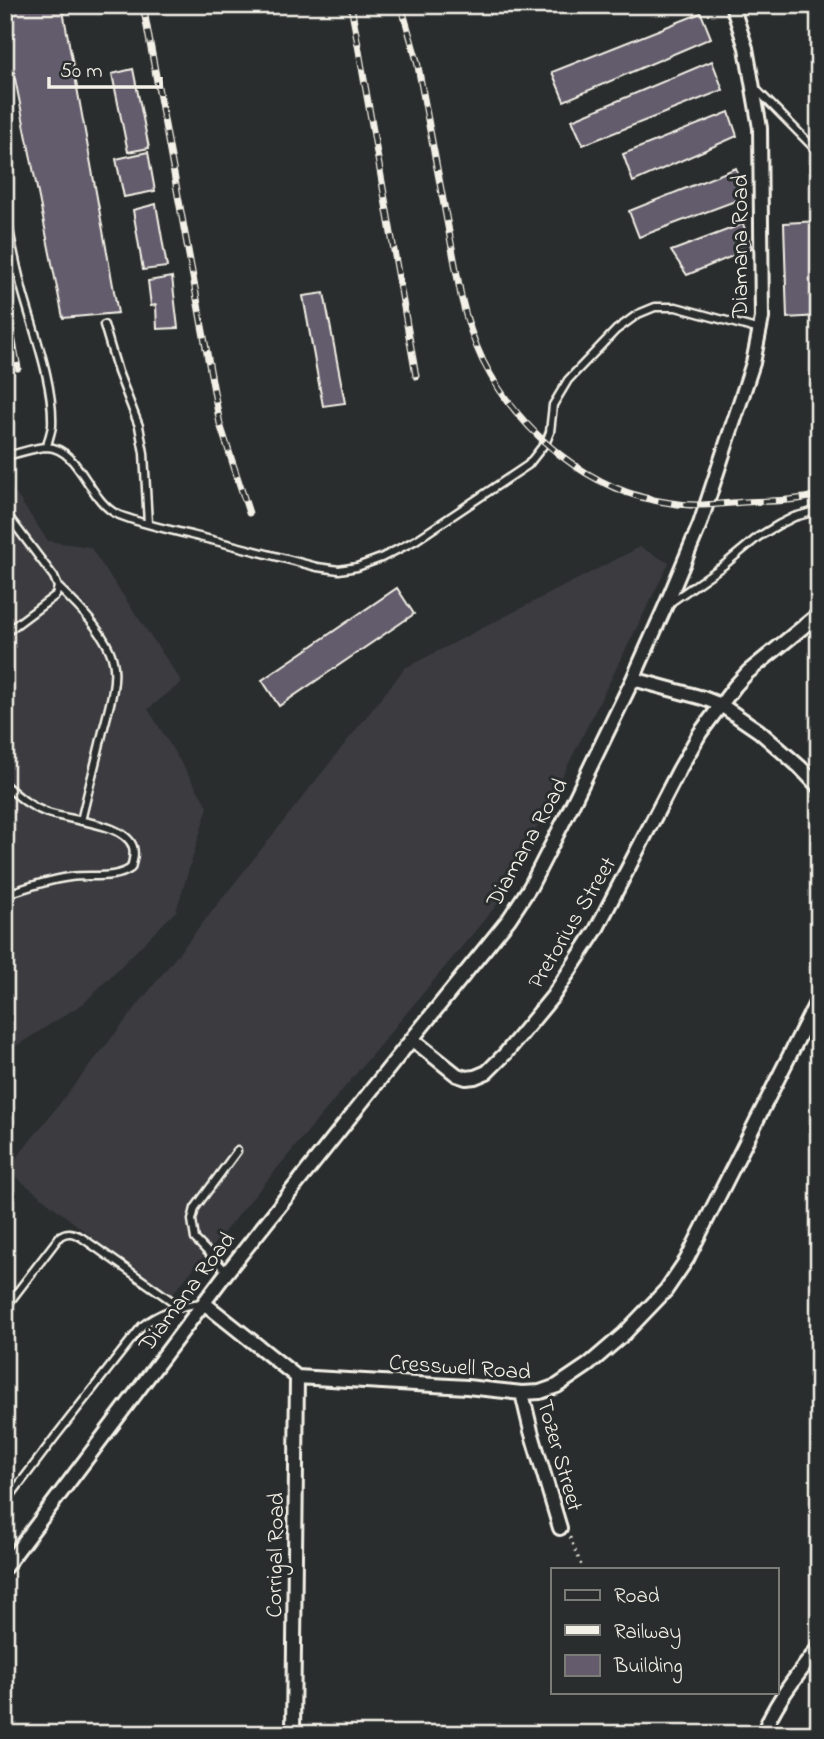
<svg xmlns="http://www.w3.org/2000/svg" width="824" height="1739" viewBox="0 0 824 1739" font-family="'Indie Flower',sans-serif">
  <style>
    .built { fill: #3b3b41 }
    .building { fill: #645c6c; stroke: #f4f1e8; stroke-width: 2 }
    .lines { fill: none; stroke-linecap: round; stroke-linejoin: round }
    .service-casing { stroke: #f4f1e8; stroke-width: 11 }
    .minor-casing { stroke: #f4f1e8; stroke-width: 18 }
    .path { stroke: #f4f1e8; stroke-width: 2.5; stroke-dasharray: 2 5; stroke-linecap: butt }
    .service { stroke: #2a2d2e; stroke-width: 6 }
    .minor { stroke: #2a2d2e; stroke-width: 12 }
    .rail-casing { stroke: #f4f1e8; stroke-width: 7 }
    .rail { stroke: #2a2d2e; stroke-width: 4.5; stroke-dasharray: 13; stroke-linecap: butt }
    .labels { text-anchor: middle; stroke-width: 6; stroke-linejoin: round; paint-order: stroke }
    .street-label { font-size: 23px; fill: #f4f1e8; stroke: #2a2d2e }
  </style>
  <rect width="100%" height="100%" fill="#2a2d2e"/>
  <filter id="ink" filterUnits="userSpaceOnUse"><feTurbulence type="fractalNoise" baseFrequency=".0143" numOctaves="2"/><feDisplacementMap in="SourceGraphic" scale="14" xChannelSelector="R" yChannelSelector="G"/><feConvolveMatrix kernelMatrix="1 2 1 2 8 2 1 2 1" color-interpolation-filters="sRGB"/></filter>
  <g filter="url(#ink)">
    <path class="built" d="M5 478 48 541 90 547 182 682 148 709 208 807 176 911 84 1003 5 1053Z
      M640 547 669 563 500 901 169 1298 7 1170 405 668Z"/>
    <path class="building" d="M5 5H62L118 313 63 318 5 29Z
      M701 13 711 38 564 101 552 72Z
      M712 61 723 90 583 145 572 120Z
      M133 69 149 148 128 152 112 74Z
      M729 112 737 136 633 182 623 154Z
      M148 152 155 191 124 197 116 159Z
      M736 168 746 197 639 237 629 211Z
      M156 204 167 267 143 270 133 210Z
      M819 221V316L787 318 784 223Z
      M743 224 752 248 687 275 671 251Z
      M172 277 178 328 157 329 156 305 151 306 148 281Z
      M324 293 345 403 323 406 303 296Z
      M397 588 414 614 279 706 262 680Z"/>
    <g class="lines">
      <g class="service-casing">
        <path id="service" d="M755 88 819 153
          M5 204C9 232 15 261 22 289 33 330 54 383 52 426 51 433 48 440 47 447
          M104 325 118 372 139 426 144 453 148 524
          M5 456C18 454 34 447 47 447 80 448 89 503 119 515 142 524 167 529 191 535 233 545 275 556 317 567L339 570 357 567 381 558 416 540 528 465 546 442 550 432 553 405 568 380 616 330 638 314 655 307H676L760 330
          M5 512 54 577 58 587 56 595 5 633
          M58 587C78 606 107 634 113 661 118 681 108 711 103 731 96 761 88 791 81 821
          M671 602 724 565 758 537 778 525 794 517 819 510
          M5 785C18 796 29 806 45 812 67 821 125 822 133 847 135 854 133 861 131 868 115 880 90 874 70 877 48 880 27 887 5 895
          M227 1272 195 1239 192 1220 195 1208 237 1151
          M5 1308 60 1236C68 1231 73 1233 81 1237L179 1306
          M5 1503 55 1437 142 1326C160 1312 179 1306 201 1303"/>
      </g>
      <g class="minor-casing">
        <path id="minor" d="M633 679 703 698 721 705 759 731 800 767 819 787
          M412 1039 457 1075 466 1078 475 1077 487 1072 505 1054 553 996 596 930 679 770 700 733 735 686 748 672 819 614
          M204 1303 297 1377 467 1387 522 1393 540 1392 557 1386 588 1365 624 1334 666 1290 687 1259 819 997
          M522 1393 531 1431 560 1528
          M5 1567 227 1272 412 1039 509 919 530 887 570 809 633 679 666 605 700 524 753 363 762 318 760 128 746 48 732 5
          M293 1734 297 1377
          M763 1734C775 1701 798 1675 819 1647"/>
      </g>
      <path class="path" d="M570 1537 583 1569"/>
      <use href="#service" class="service"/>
      <use href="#minor" class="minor"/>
      <g class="rail-casing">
        <path id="rail" d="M143 5 220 424 249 513
          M351 5 416 376
          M401 5 417 61 461 296C466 318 473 340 483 361 519 432 590 493 671 503 695 507 720 504 745 502 769 501 795 501 819 495
          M5 299 18 368"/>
      </g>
      <use href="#rail" class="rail"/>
    </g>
  </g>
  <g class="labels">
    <g class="street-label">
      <text transform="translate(739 246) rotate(-90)" y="8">Diamana Road</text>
      <text transform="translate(526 842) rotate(-61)" y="8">Diamana Road</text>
      <text transform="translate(571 922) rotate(-59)" y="8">Pretorius Street</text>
      <text transform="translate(186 1291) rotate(-53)" y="8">Diamana Road</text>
      <text transform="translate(460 1366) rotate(4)" y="8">Cresswell Road</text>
      <text transform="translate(561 1455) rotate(74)" y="8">Tozer Street</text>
      <text transform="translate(274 1555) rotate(-89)" y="8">Corrigal Road</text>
    </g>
  </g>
  <rect width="824" height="1739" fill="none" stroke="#2a2d2e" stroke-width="28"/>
  <rect x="14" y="14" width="796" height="1711" fill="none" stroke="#f4f1e8" stroke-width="2.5" filter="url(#ink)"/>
  <rect x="551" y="1568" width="228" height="126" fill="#2a2d2e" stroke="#7b7b78" stroke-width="2"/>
  <rect x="565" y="1590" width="35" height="10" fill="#2a2d2e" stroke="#7b7b78" stroke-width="2"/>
  <text x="614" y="1602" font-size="21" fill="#f4f1e8">Road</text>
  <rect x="565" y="1625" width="35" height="10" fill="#f4f1e8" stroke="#7b7b78" stroke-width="2"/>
  <text x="614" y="1638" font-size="21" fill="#f4f1e8">Railway</text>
  <rect x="565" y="1655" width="35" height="21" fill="#645c6c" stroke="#7b7b78" stroke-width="2"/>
  <text x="614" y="1672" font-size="21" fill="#f4f1e8">Building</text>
  <path d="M49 77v10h112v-10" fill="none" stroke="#f4f1e8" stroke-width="3.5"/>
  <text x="60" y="77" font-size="21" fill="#f4f1e8" stroke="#2a2d2e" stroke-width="5" paint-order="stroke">50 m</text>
</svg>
